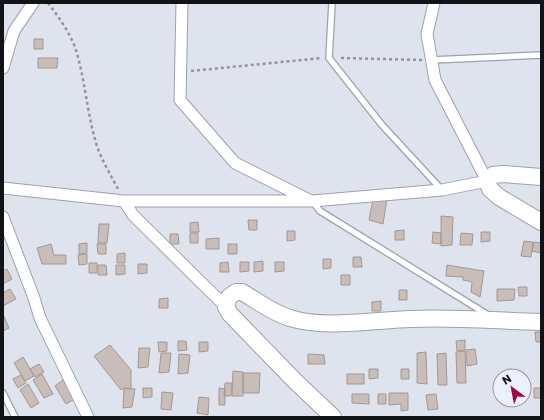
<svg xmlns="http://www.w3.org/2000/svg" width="544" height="420" viewBox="0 0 544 420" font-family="Poppins,sans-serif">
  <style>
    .building { fill: #c9bdba; stroke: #a49895 }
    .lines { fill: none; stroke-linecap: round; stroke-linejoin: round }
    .lane-casing { stroke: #9da1aa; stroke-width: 8 }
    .street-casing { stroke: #9da1aa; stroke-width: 13 }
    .secondary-casing { stroke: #9da1aa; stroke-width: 18 }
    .path { stroke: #91949c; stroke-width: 2.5; stroke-dasharray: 3 3; stroke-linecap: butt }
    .lane { stroke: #fff; stroke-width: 5.5 }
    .street { stroke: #fff; stroke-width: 11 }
    .secondary { stroke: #fff; stroke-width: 16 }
  </style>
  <rect width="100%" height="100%" fill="#dfe3ed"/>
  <path class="building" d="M34 39H43V49H34Z
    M38 58H58L57 68H38Z
    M373 199H387L383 224 369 220Z
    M441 216 453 217 452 245 441 246Z
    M248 220H257V230H249Z
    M198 222 199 232H190V223Z
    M99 224H109L107 243H98Z
    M404 230V240H395V231Z
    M287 231H295V240L287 241Z
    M433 232 441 233V244L432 243Z
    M481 232H490V241L481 242Z
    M190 233H198V243H190Z
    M461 233 473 234 472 245H460Z
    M170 234H178L179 244H170Z
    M219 238V249H206V239Z
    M524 241 533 242 531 257 521 256Z
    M534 242 541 243V253L532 251Z
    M87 243V253L79 254V244Z
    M51 244 54 255H66V264H42L37 248Z
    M97 244H106V254H98Z
    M228 244H237V254H228Z
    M125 253V263H117V254Z
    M87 254V264L79 265 78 255Z
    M353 257H361L362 267H353Z
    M323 259H331V268L323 269Z
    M263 261V271L254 272V262Z
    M228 262 229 272H220V263Z
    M240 262H249V271L240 272Z
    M275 262H284V271L275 272Z
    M89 263H97V273H89Z
    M138 264H147V273L138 274Z
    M98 265H106L107 275H98Z
    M116 265H125V274L116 275Z
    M447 265 484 271 480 297 471 292 472 282 463 280V277L446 276Z
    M7 269 12 279 3 284V271Z
    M341 275H350V285H341Z
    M518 287H527V296H519Z
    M10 289 16 299 3 306V293Z
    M497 289H515L514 300 497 301Z
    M399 290H407V300H399Z
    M168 298V308H159V299Z
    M381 301V311H372V302Z
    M3 314 9 328 3 331Z
    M535 332H541V342H536Z
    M465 340V350L457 351 456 341Z
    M178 341H186L187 350 178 351Z
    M158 342H167V351L159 352Z
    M199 342H208V351L199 352Z
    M110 345 131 370V389L124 388 121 390 94 356Z
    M139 348H150L148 367 138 368Z
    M475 349 477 364 467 366 466 350Z
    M465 351 466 383H457L456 352Z
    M426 352 427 384 417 383V353Z
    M161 353H171L169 372 159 373Z
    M446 353 447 385H438L437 354Z
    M179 354 190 355 188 373 178 374Z
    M308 354 324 355 325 364H308Z
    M23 357 34 376 25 381 14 363Z
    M39 364 44 372 35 377 30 369Z
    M369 369H378V378L369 379Z
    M401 369H409V379H401Z
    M233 371 243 372V396H232Z
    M243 373H260L259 393H243Z
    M42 374 53 394 44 398 33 380Z
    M347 374H364V384H347Z
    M21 375 26 383 18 388 13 379Z
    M63 380 75 399 66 404 55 386Z
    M225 383H232L231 396H224Z
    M28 384 39 403 31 408 20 390Z
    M124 388 135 389 132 407 123 408Z
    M143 388H152V397L143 398Z
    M219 388 225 389V405H219Z
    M534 388H541V398H534Z
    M162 392 173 393 171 410 161 409Z
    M389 393H408V410L401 411V404L389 405Z
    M352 394H369V404L352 403Z
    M378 394H386V404H378Z
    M436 394 438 409 428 410 426 395Z
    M199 397 209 398 208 415 197 413Z"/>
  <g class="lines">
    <g class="lane-casing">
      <path id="lane" d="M332 3 329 58 382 125 441 189
        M432 60 541 55
        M312 201 320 211 488 315
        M3 393 15 417"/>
    </g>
    <g class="street-casing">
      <path id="street" d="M182 3 180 100 235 163 309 200
        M3 68 14 31 33 3
        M3 188 124 201H312L442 190 487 181 435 80 427 34 434 3
        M124 201 133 215 226 307
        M3 217 34 298 40 318 88 417"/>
    </g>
    <g class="secondary-casing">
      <path id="secondary" d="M541 177 503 174 493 175 487 181 490 189 499 197 541 222
        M333 417 295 381 230 314 226 307 229 297 236 292H242C257 301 273 313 290 318 323 329 375 320 411 319 454 317 498 321 541 322"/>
    </g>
    <path class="path" d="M48 3C59 17 70 33 76 50 85 80 87 112 96 143 101 159 110 174 118 189
      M341 58 422 60
      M191 71 322 58"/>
    <use href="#lane" class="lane"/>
    <use href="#street" class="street"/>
    <use href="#secondary" class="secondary"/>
  </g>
  <rect width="544" height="420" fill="none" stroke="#121317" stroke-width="8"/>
  <g transform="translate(512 388) rotate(328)"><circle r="19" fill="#ecf0fa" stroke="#95989f"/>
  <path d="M0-3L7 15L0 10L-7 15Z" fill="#a00342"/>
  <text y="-6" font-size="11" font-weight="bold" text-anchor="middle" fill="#121317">N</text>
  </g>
</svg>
